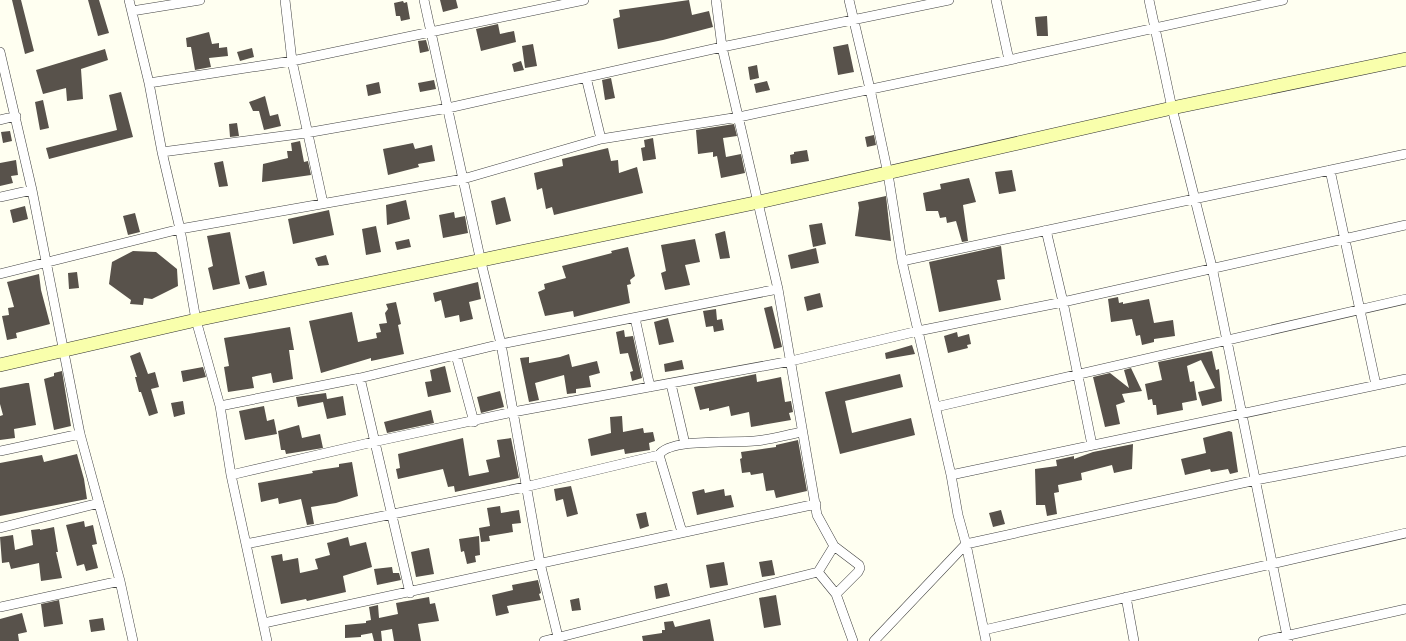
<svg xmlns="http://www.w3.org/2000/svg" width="1406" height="641" viewBox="0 0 1406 641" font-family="'IBM Plex Serif',serif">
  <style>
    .building { fill: #58524b }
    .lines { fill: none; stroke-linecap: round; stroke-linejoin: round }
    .street-casing { stroke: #424242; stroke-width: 10 }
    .secondary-casing { stroke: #313131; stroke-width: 14 }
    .street { stroke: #fff; stroke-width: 9 }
    .secondary { stroke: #f9ffac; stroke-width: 13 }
  </style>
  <rect width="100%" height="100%" fill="#fffff1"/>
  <path class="building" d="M12 0H21L34 51 25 54Z
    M88 0H99L109 33 98 36Z
    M440 0H456L458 8 443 12Z
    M689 0 692 15 709 11 713 27 663 40 618 49 613 19 620 17 619 10Z
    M403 1 404 3 407 2 410 19 401 21 400 16H396L394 3Z
    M1047 16 1048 36H1037L1035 17Z
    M498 24 500 34 514 31 516 42 481 51 476 29Z
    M209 32 212 44 219 43V48L227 47 228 56 209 58 211 67 195 70 191 47H187L186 38Z
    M426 40 429 51 420 53 418 41Z
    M533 44 537 66 525 68 522 46Z
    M848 44 854 72 838 75 833 47Z
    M252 48 254 57 240 61 237 52Z
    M105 49 108 60 81 69 83 99 67 101 66 88 43 94 36 70Z
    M521 61 524 70 514 72 512 64Z
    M757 65 759 78 750 80 748 67Z
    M611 78 615 98 605 100 602 80Z
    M434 80 436 89 420 92 418 83Z
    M767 81 770 90 756 93 754 84Z
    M379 82 381 93 368 96 366 85Z
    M121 92 133 137 49 159 46 148 117 130 109 95Z
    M265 96 270 116 278 114 281 126 264 130 259 111H253L249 102Z
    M43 100 49 128 40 130 35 102Z
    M237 123 239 136 230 137 229 124Z
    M734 124 737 136 723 138 726 157 741 154 745 173 721 178 717 156 713 157V152L698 154 696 130Z
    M10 131 12 141 3 143 1 132Z
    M874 135 876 145 867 147 865 137Z
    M653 138 656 159 643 161 641 148 645 147 644 140Z
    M300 141 304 162 308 161 311 175 262 182 263 164 288 158 287 151H292L291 143Z
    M413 143 415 149 432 145 435 161 418 164 419 167 388 175 383 149Z
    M608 148 611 161 618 160 619 173 637 167 643 193 554 215 552 207 546 209 542 188 537 190 534 173 563 166 562 159Z
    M807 150 809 161 791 164 790 155 794 154V152Z
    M16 160 18 175 11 176 13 183 0 186V163Z
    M223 161 228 186 219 187 214 163Z
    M1012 170 1016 191 999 194 995 172Z
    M969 178 976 202 963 205 968 241 962 242 956 221 947 223 946 217 940 218 938 211H926L923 193 941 189 940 184Z
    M886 196 891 241 855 236 859 208 858 202Z
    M505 197 511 221 496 225 491 201Z
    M406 200 410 219 387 225 386 205Z
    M25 206 28 219 13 223 10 210Z
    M329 210 334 235 293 244 288 219Z
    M454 212 455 218 465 216 468 233 443 238 439 215Z
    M135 213 140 232 128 235 123 216Z
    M822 223 826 244 813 247 809 225Z
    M376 226 381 252 366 255 362 229Z
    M725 231 730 258 720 259 715 234Z
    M230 232 240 284 213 290 208 268 213 266 207 236Z
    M409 239 411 247 397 250 395 242Z
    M695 239 700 262 685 265 690 285 665 290 661 273 666 271 661 245Z
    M1001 246 1005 279 997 280 1001 300 939 312 929 262Z
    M628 247 635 276 630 280 631 284 627 285 630 303 574 317 573 311 545 316 538 292 545 289 544 284 566 278 562 266 612 253 611 251Z
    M816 248 819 263 791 269 788 255Z
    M133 251 156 252 177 269 178 286 152 299 144 298 143 305 130 304 131 300 109 284 112 262Z
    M326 255 329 265 318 266 315 258Z
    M264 271 267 285 249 289 245 276Z
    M77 272 79 288 69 289 68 273Z
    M39 274 41 290 50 324 16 333 17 338 7 340 2 316 9 315 8 308 14 307 7 282Z
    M478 282 481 299 469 302 473 319 460 322 459 315 445 318 441 300 435 302 433 293Z
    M820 293 823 307 807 311 804 297Z
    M1118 297 1119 303 1123 302V304L1149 299 1154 323 1173 320 1175 336 1154 339V342L1142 345 1140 335 1136 336 1132 319 1111 322 1108 299Z
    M396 302 401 324 398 325 404 354 371 361V358L321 373 309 321 352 312 358 342 377 338 376 333 381 332 379 324 387 323 385 313 388 309 386 304Z
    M772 306 782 347 774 349 764 308Z
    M716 309 717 320 722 319 724 330 714 332 713 326 706 327 703 311Z
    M668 318 674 342 659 345 654 322Z
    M290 327 294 350H289L293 379 273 383 271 373 252 377 254 388 228 392 224 367 229 366 224 338Z
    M624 330 625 337 633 336 642 378 632 381 630 372 633 371 628 353 620 354 616 332Z
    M957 332 958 337 969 334 971 344 967 345 968 348 948 353 944 336Z
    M912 345 915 354 886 359 885 353Z
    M1212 351 1216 370 1219 369 1222 401 1202 406 1198 392 1215 388 1201 360 1187 366 1190 382 1194 381 1197 400 1182 403 1183 410 1157 415 1156 405H1153L1152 399 1148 400 1145 384 1162 380 1158 362Z
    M140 352 148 374 155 372 159 387 151 389 158 413 149 416 141 392H139L135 377H137L130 356Z
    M569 354 572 367 597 361 600 373 589 376 591 387 576 389V393L567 394 564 375 535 383 539 400 529 402 520 358 529 357V363L560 357Z
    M682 360 684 369 665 372 664 364Z
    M445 366 451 392 428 397 425 382 432 381 430 370Z
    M203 367 206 377 183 382 181 371Z
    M1131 368 1142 391 1122 394 1125 402 1116 405 1120 424 1105 427 1093 377 1110 373 1129 388 1124 370Z
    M62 371 71 426 54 430 44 379 54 376V373Z
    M756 374 757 382 781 377 785 402 791 401 793 412 789 413 791 420 751 427 749 412 731 416 729 406 709 411V408L700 410 694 387Z
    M900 374 903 387 845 401 852 433 911 418 915 435 840 454 825 392Z
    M26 383H29L36 425 14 429 15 438 0 440V416L3 415 0 404V388Z
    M500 391 504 407 481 413 477 397Z
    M326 393 327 399 343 396 346 415 327 419 323 402 298 407 296 397Z
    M183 401 185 414 174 417 171 403Z
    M264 406 267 421 274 419 277 434 245 440 239 411Z
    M431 410 434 423 387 433 384 422Z
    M622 416 623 432 643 428 644 433 653 432 655 441 649 443 650 450 625 454 624 449 591 456 588 439 611 433 610 417Z
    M299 425 302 438 320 434 323 448 286 454 285 450H281L278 431Z
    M1229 431 1232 432 1238 472 1230 474 1228 469 1211 472 1210 469 1185 475 1181 459 1206 453 1203 438Z
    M463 438 469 476 489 472 486 460 500 457 497 440 511 438 519 478 455 492 454 486 448 487 443 469 398 479 396 469 400 468 398 454Z
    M798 440 807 491 776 498 774 490 766 491 763 473 751 475 750 472 742 473 740 459 742 458 741 452 776 447V445Z
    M1133 444 1132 469 1114 473 1112 465 1081 473 1082 480 1058 485 1059 492 1054 493 1057 514 1047 516 1045 505H1036L1035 469 1057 466 1056 460 1074 456V459L1093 452Z
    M77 454 84 479 87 499 0 516V463L42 455 44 462Z
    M352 462 358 496 336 503 311 507 314 524 307 525 301 499 279 504 278 498 261 502 258 483 313 473 312 471 339 467V464Z
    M571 486 578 514 567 517 563 499 556 501 554 489Z
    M704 489 705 493 724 489 725 496 731 495 734 507 697 515 692 492Z
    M500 506 501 513 519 510 521 523 512 524 513 532 489 536 490 541 481 542 479 528 490 526 487 508Z
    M1001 510 1005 524 993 527 989 513Z
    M646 512 649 526 640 529 636 514Z
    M84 521 85 527 93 525 97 544 92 545 98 568 86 571 84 564 77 566 66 525Z
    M54 527 58 552H56L62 578 41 581 39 563 11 569 9 562 2 563 0 537 13 535 15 550 33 545 31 530 40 529V530Z
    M479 536 480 555 475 556 476 562 467 564 464 551 461 552 459 539Z
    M348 537 350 546 366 542 372 567 343 576 346 592 307 601 306 599 281 604 271 556 282 554 283 561 298 558 300 573 318 569 315 559 330 555 327 543Z
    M429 548 434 574 416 577 411 552Z
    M772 560 775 575 762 577 759 562Z
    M724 562 728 585 710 588 706 565Z
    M392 567 393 573H399L401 580 377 585 374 569Z
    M538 580 541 593 539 594 541 600 507 606 509 613 496 616 492 595 513 590 512 585Z
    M667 583 670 596 656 599 654 586Z
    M776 595 781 625 764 628 759 598Z
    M429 597 430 604 435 603 439 621 418 624 421 641H394L392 629 381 631 382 641H374L372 633 361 635V637L345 638V625L366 623V621L371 620 369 607 378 605 379 618 398 614 396 603Z
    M579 598 581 610 572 611 570 600Z
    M59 600 63 624 44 627 41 604Z
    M22 613 27 632 18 634 19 641H0V619Z
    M103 618 105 630 91 632 89 620Z
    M710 619 714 641H643L642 636 662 633V630H665L664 622 673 621 675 627Z"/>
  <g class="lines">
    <g class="street-casing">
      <path id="street" d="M129 0 149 83 162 152 180 229 196 320 220 406 231 475 267 641
        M285 0 292 61 323 203
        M424 0 481 262 501 344 540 563 559 641
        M716 0 722 47 778 289 817 515 834 546 859 565 860 568 858 572 836 594
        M849 0 870 89 888 174 902 261 951 475 958 515 966 544 986 641
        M996 0 1009 60
        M1149 0 1172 108 1212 267 1288 641
        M132 11 200 0
        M0 52 32 190 80 434 120 581 133 641
        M586 77 601 139
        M149 83 292 61 584 0
        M0 120 16 116
        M162 152 306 133 448 108 722 47 949 0
        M1330 170 1376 385
        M0 197 32 190
        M1046 230 1063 302 1092 445
        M902 261 1406 154
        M0 274 180 229 463 179 601 139 739 117 1009 60 1283 0
        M635 318 650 387
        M456 355 474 422
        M360 378 410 593
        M671 384 685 444
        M220 406 360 378 501 344 778 289
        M936 407 1406 299
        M0 451 80 434
        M659 455 682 532
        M231 475 373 442 513 412 791 361 918 331 1063 302 1406 225
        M951 475 1406 379
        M0 528 99 503
        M246 544 525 487 659 455C669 438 734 443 754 441 770 440 786 435 802 432
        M818 572 836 594 853 641
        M1126 597 1134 641
        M0 607 120 581
        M264 623 816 504
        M984 630 1406 533
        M544 641 818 572 834 546
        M874 641 966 544 1256 480 1406 451
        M1263 641 1406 609"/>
    </g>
    <g class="secondary-casing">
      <path id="secondary" d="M0 365 196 320 759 202 1172 108 1406 59"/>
    </g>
    <use href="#street" class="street"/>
    <use href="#secondary" class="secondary"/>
  </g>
</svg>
